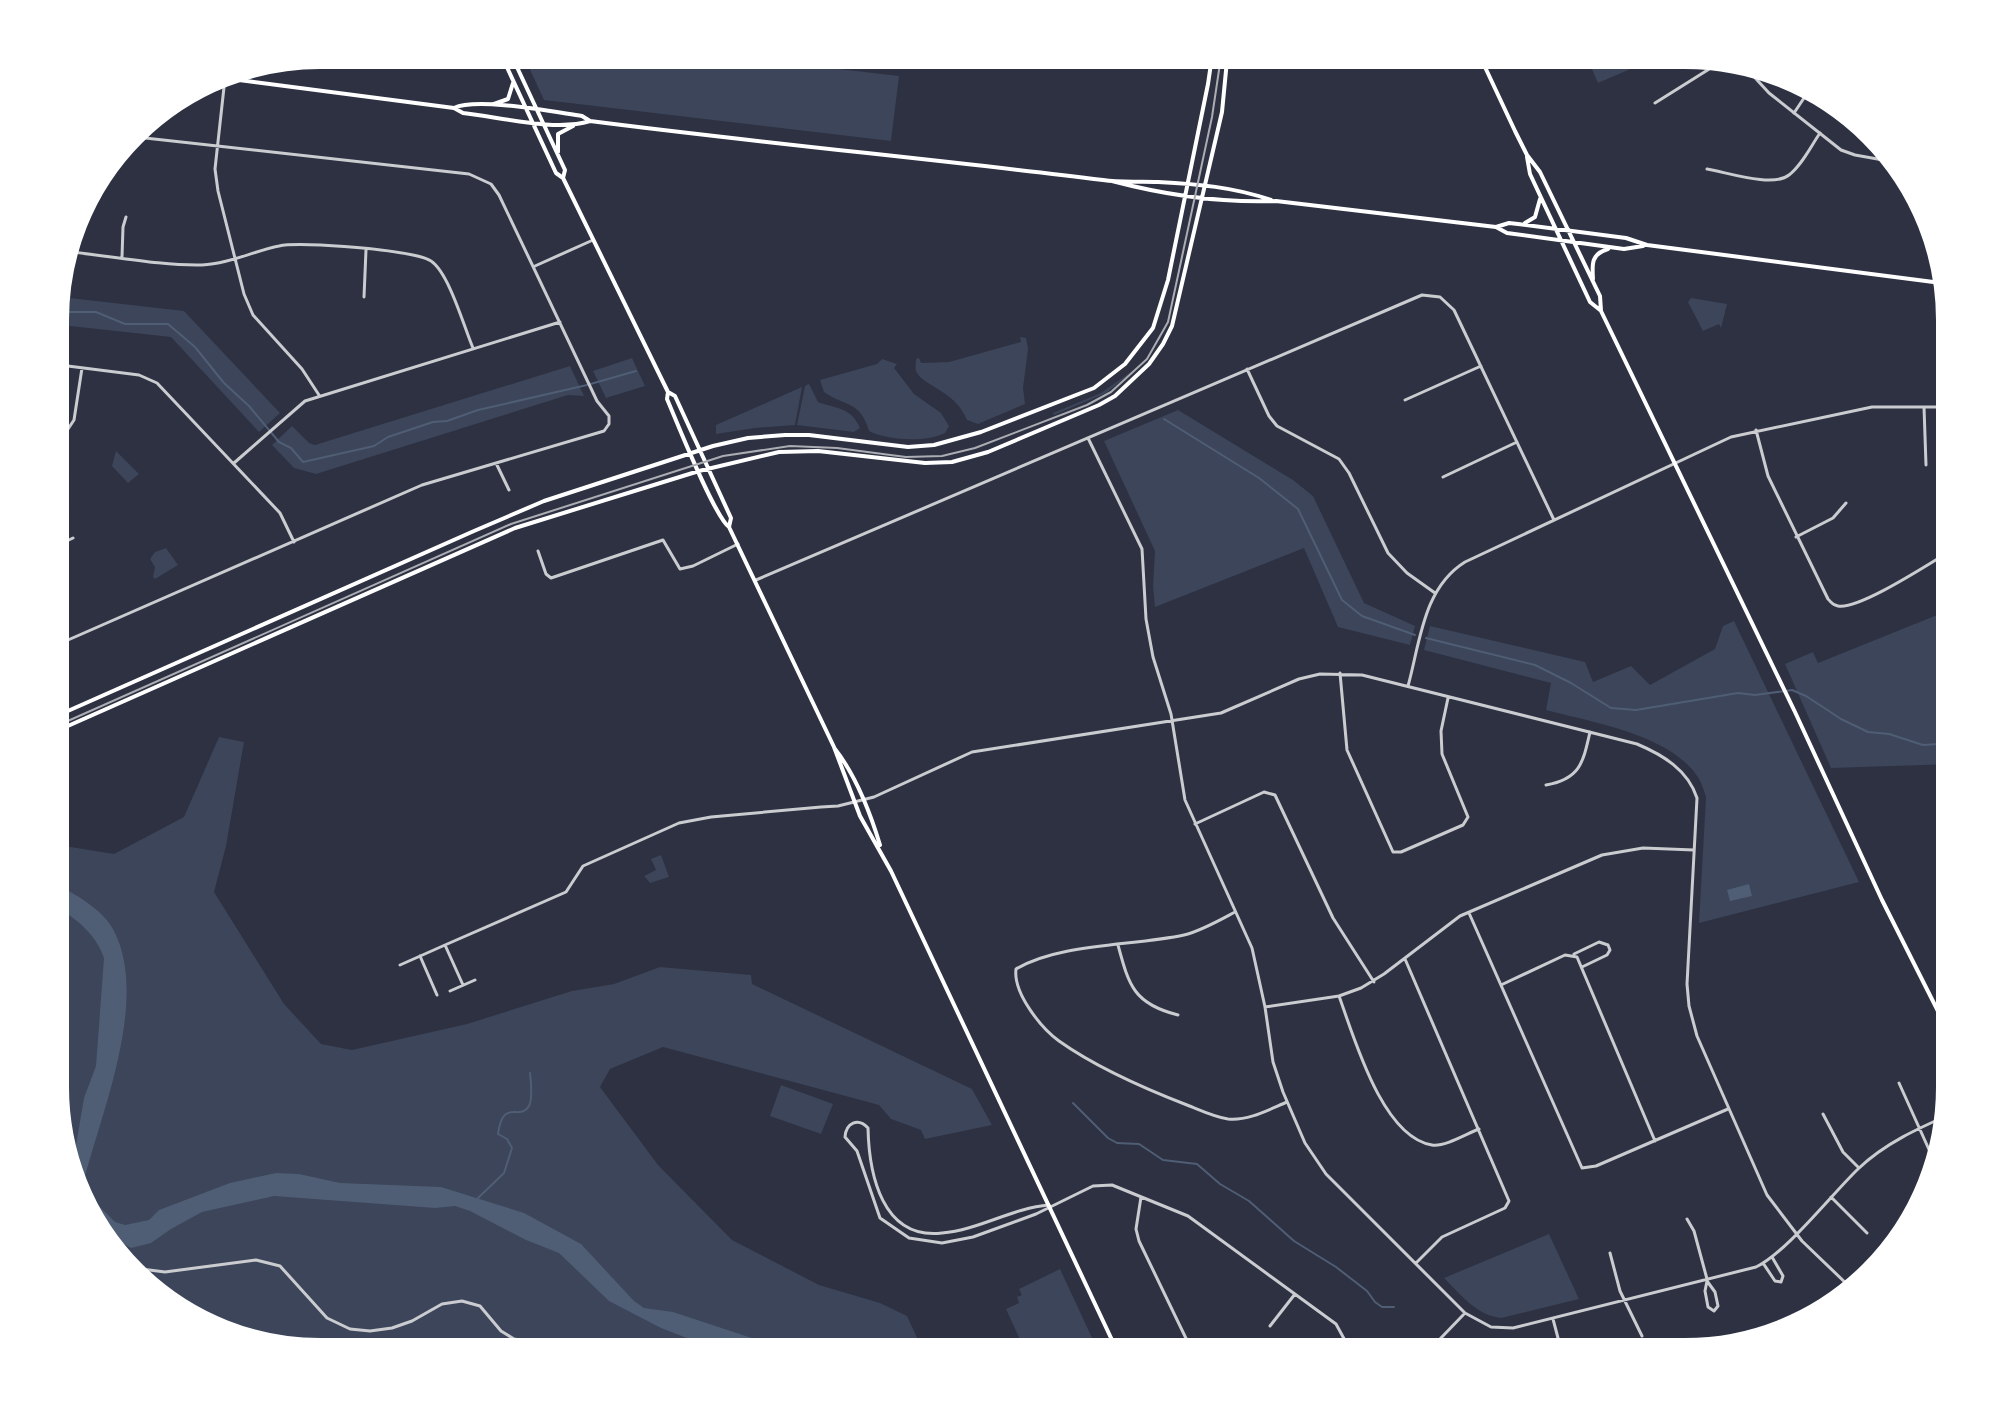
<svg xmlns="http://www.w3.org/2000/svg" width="2005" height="1407" viewBox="0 0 2005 1407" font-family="Poppins,sans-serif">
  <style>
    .green { fill: #3c4559 }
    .water { fill: #4f5d75 }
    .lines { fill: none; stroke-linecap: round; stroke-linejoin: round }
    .stream { stroke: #4f5d75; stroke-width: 2 }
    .minor { stroke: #caccd0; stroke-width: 3 }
    .tertiary { stroke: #caccd0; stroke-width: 3 }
    .secondary { stroke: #fff; stroke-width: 4 }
    .tram { stroke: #abadb3; stroke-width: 2 }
    .rim { fill: none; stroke: #fff; stroke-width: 10 }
  </style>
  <rect width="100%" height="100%" fill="#2d3142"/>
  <path class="green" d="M521 50H676L899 76 891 141 544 100Z
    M1584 51H1672L1598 83Z
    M52 296 184 311 280 413 259 432 171 337 52 324Z
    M1691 298 1727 304 1721 328 1719 324 1703 331 1688 302Z
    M1020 337 1026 338 1028 349 1023 388 1025 404 978 424 967 420C955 390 922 386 916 371 915 367 916 363 916 359L919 358 921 363 949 362 1021 342Z
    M632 358 645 386 606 398 593 371Z
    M882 359 897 364 894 368 914 394 941 413 949 426 945 433C925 443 886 440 869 431 860 400 845 407 824 392L820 380 877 364Z
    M570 366 584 396 568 395 316 474 294 468 272 445 292 426 309 443 315 445Z
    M1135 369 1106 393 1054 415 1053 413 1101 393Z
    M809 384 818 402C837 409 851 407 860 428L854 432 797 425 805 386Z
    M802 387 795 425 755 428 716 434V425Z
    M1178 410 1293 480 1313 496 1364 603 1415 626 1410 645 1338 627 1304 548 1155 607 1153 586 1155 551 1104 441Z
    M116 451 139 474 128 483 112 466Z
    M166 548 178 565 155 579 153 577 155 567 150 559 155 552Z
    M1952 609 1954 621V764L1831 768 1785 664 1813 652 1818 663Z
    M1734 621 1859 882 1699 923 1706 797C1704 791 1702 784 1699 779 1673 735 1591 722 1546 710L1551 683 1424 650 1430 626 1585 662 1593 682 1631 666 1650 685 1715 649 1723 626Z
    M219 737 244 742 226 846 214 892 284 1004 321 1044 352 1050 467 1024 572 991 614 984 660 967 751 975 752 984 972 1089 992 1125 925 1139 921 1130 891 1119 879 1105 663 1047 610 1069 600 1087 658 1165 732 1240 819 1285 880 1303 907 1316 926 1357 303 1356 233 1343 156 1302 86 1222 52 1122V844L114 854 184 817Z
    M661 855 669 877 650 883 644 876 656 870 651 859Z
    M781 1085 833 1104 821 1134 770 1116Z
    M1549 1234 1579 1299 1501 1318C1476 1315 1461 1295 1444 1278Z
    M1060 1269 1101 1357H1028L1006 1309 1019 1303 1017 1297 1022 1295 1019 1289Z"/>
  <path class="water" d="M52 883C73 892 104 910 114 931 149 999 102 1111 84 1180L97 1204 115 1222 125 1225 149 1220 159 1210 230 1183 276 1173 299 1174 340 1183 441 1187 524 1213 581 1244 634 1301 644 1308 673 1312 810 1357H736L661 1328 609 1301 559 1253 526 1240 470 1211 455 1206 435 1208 274 1196 202 1212 171 1229 151 1243 131 1248 101 1232 83 1206 72 1169 84 1098 96 1066 104 958C97 936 74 914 52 907Z
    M1749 884 1752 896 1730 901 1727 890Z"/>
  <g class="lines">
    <path class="stream" d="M52 312H96L125 324H168L195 347 224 383 249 406 279 442 291 448 303 462 374 446 388 437 433 422 447 421 478 410 587 385 636 371
      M1164 419 1259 478 1298 509 1342 600 1362 616 1415 635
      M1426 638 1535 665 1571 683 1611 708 1636 710 1738 693 1755 695 1792 690 1806 696 1841 719 1868 732 1889 734 1923 745 1939 744 1954 748
      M1073 1103 1108 1138 1117 1143 1139 1144 1163 1160 1197 1164 1220 1184 1249 1201 1294 1241 1336 1267 1367 1291 1375 1302 1382 1307H1394
      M478 1198 504 1173 512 1148 507 1139 498 1134C503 1097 519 1122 529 1106 533 1098 531 1082 530 1073"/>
    <path class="minor" d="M1054 59 1072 50
      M226 69 215 169 218 191 244 294 253 315 302 369 319 395
      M1655 103 1730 56
      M1794 113 1812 86
      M1879 159 1882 143
      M1707 169C1726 172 1773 188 1789 175 1802 165 1811 146 1820 133
      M62 251C106 255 160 266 202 265 228 264 254 251 279 246 301 241 414 250 431 261 449 273 464 327 473 348
      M122 257 123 227 126 217
      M535 266 593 240
      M364 297 366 250
      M52 364 139 375 157 383 280 513 294 542
      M1247 369 1269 416 1277 426 1339 459 1349 473 1388 553 1407 573 1435 593
      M1405 400 1481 366
      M1924 407 1926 465
      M1756 430 1768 476 1828 599C1832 603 1832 605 1838 606 1860 610 1933 561 1954 549
      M1088 438 1142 549 1146 619 1153 657 1171 714 1185 800 1252 948 1265 1007 1273 1062 1283 1092 1305 1143 1326 1174 1465 1313 1491 1327 1513 1328 1756 1267C1786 1253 1832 1194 1858 1169 1885 1143 1919 1128 1953 1113
      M52 441 64 435 74 420 82 368
      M234 463 305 401 560 322
      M496 463 509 490
      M1443 477 1517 442
      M1796 537 1833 518 1846 503
      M52 548 73 538
      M538 551 546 574 551 578 663 540 680 569 693 566 738 544
      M1945 554 1954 572
      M756 580 1422 295 1440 297 1454 310 1554 520
      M52 647 422 485 604 431 609 424V416L597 401 499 195 491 184 469 174 127 136
      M1340 673 1347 750 1393 852H1401L1463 825 1468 817 1442 754 1441 731 1448 698
      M1408 686C1420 643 1423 588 1465 562L1731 437 1872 407H1954
      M1546 785C1580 779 1583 763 1590 732
      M821 807 838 806 874 797 972 752 1221 713 1299 679 1320 674 1362 675 1637 744C1663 755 1688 770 1697 798L1687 984 1689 1006 1697 1036 1767 1195 1802 1241 1853 1290
      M1195 824 1264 792 1275 795 1333 918 1374 982
      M1235 912C1220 920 1201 931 1184 935 1134 946 1059 943 1016 969 1013 993 1041 1028 1059 1041 1097 1068 1143 1088 1187 1105 1200 1110 1214 1117 1228 1119 1248 1121 1268 1110 1287 1102
      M1469 913 1582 1168 1596 1166 1728 1109
      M1118 945C1129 986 1134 1004 1178 1015
      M1574 954 1599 942 1608 945 1610 950 1607 955 1582 967
      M420 956 437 995
      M1405 959 1509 1201 1505 1208 1442 1237 1416 1263
      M400 965 445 945
      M463 985 445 945 566 892 583 866 679 823 711 817 821 807
      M1501 985 1565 955 1577 957 1655 1141
      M450 991 475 980
      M1339 996C1354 1037 1382 1137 1432 1145 1445 1147 1466 1134 1479 1129
      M1265 1007 1339 996 1361 988 1384 974 1460 916 1602 855 1643 848 1694 850
      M1899 1083 1940 1174
      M1823 1114 1843 1152 1858 1167
      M1141 1197 1136 1229 1139 1241 1195 1357
      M1831 1197 1867 1233
      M1049 1205C1012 1208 979 1230 942 1233 882 1240 869 1174 868 1128 858 1117 846 1123 845 1137L857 1151 880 1218 909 1238 942 1243 973 1237 1036 1214 1093 1186 1112 1185 1188 1216 1336 1324 1354 1357
      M1687 1219 1694 1231 1707 1279
      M1610 1253 1620 1291 1642 1336
      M1763 1263 1775 1281 1781 1282 1783 1276 1772 1257
      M126 1267 165 1272 256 1260 280 1266 327 1318 350 1329 370 1331 392 1328 412 1321 442 1304 462 1301 480 1306 501 1331 514 1339 555 1346 577 1357
      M1707 1281 1715 1292 1718 1306 1714 1311 1708 1307 1705 1291Z
      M1553 1319 1563 1357
      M1270 1326 1295 1294
      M487 1344 514 1339
      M1400 1357 1440 1339 1465 1313"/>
    <path class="tertiary" d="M1736 57 1769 93 1841 150 1855 155 1900 163"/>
    <path class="secondary" d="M499 50 556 173 563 178 668 392 675 396 731 518 729 527
      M509 50 565 170 563 178
      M1477 50 1515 131 1527 155 1540 172 1600 296 1601 311 1795 712 1882 900 1954 1043
      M208 76 454 108 463 113C500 117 556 132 590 121
      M494 104 508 99 513 83
      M454 108C477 97 554 112 582 116L590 121C761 143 933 159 1103 180 1121 183 1140 181 1158 182 1197 184 1234 187 1271 200
      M558 152V134L573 126
      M1527 157 1530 174 1590 302 1600 310
      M1112 181C1165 195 1221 203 1276 201L1496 227 1509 223 1518 224 1626 238 1647 245 1949 284
      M1525 223 1535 217 1540 199
      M1496 227 1507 233 1624 249 1643 246
      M1593 279C1592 264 1591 254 1608 249
      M668 392 667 399C677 422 714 516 729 527L834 747 860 816 891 871 1120 1357
      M52 718 474 531 544 501 713 446 748 438 785 435H809L908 447 934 445 981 432 1094 388 1125 364 1153 328 1168 280 1208 84 1213 50
      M52 733 515 528 699 471 779 452 818 451 925 463 952 462 988 452 1099 405 1115 396 1149 364 1163 344 1172 326 1222 112 1228 50
      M835 749C857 777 870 812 880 845
      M1952 1041 1950 1050 1954 1061"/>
    <path class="tram" d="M52 728 511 524 723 456 790 446 837 448 906 457 942 456 975 448 1087 405 1111 392 1147 359 1168 322 1212 117 1222 50"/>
  </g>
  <path d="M0 0H2005V1407H0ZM320 64H1685A256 256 0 0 1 1941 320V1087A256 256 0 0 1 1685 1343H320A256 256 0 0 1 64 1087V320A256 256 0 0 1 320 64Z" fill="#fff" fill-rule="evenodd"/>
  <path class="rim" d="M320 64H1685A256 256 0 0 1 1941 320V1087A256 256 0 0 1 1685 1343H320A256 256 0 0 1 64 1087V320A256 256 0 0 1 320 64Z"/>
</svg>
